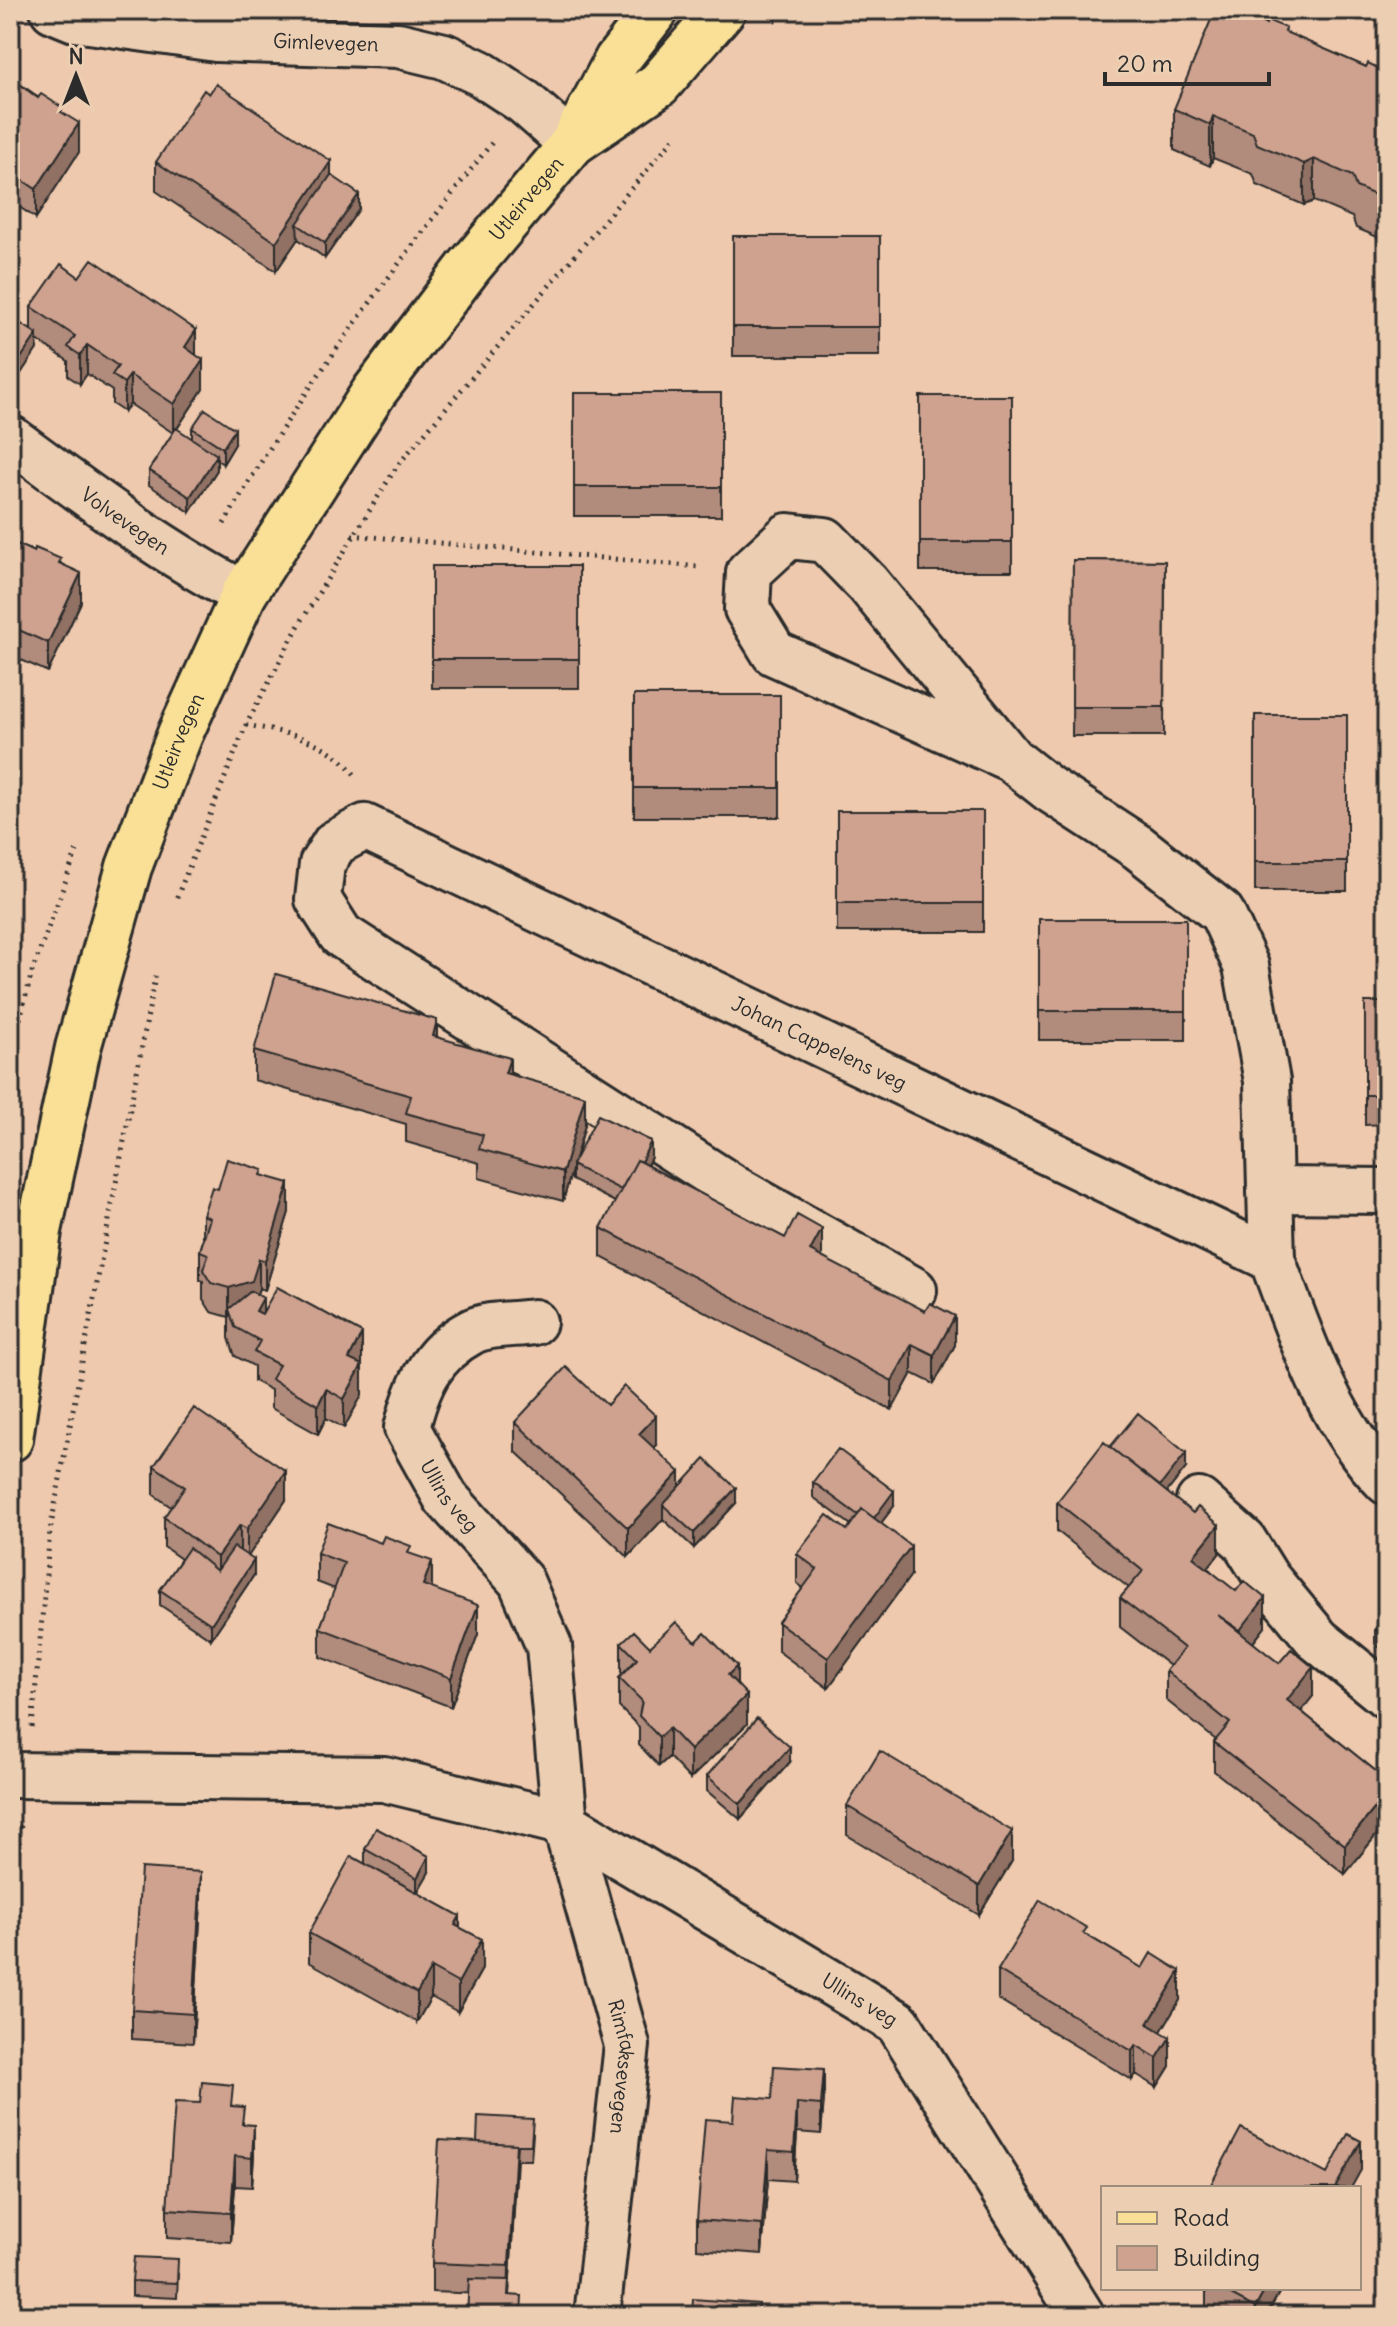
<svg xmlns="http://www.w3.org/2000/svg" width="1397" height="2326" viewBox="0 0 1397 2326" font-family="Delius,sans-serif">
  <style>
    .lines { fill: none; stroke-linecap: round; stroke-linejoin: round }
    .minor-casing { stroke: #2b2b2b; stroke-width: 50 }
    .major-casing { stroke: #2b2b2b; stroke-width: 50 }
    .path { stroke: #2b2b2b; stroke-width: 5; stroke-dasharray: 2 6; stroke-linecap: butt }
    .minor { stroke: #ecceb2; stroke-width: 44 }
    .major { stroke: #f9e096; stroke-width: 44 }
    .wall { fill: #b18b7b; stroke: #2b2b2b; stroke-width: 2 }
    .shaded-wall { fill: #907164; stroke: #2b2b2b; stroke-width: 2 }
    .building { fill: #cea28f; stroke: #2b2b2b; stroke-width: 2 }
    .labels { text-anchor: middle; stroke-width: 6; stroke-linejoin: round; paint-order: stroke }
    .street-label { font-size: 20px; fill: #2b2b2b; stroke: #ecceb2 }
  </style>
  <rect width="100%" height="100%" fill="#eec9ae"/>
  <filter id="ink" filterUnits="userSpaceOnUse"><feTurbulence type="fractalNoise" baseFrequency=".0125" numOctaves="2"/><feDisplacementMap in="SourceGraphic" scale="16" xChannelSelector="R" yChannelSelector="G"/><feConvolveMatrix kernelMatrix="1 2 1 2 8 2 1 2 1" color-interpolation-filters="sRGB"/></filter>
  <g filter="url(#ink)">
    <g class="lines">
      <g class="minor-casing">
        <g id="minor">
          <path id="s1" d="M53 10 75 19 216 39 398 45 444 56 480 73 524 102 572 144"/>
          <path id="s2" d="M10 438C86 494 161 551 244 594"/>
          <path d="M1011 759 774 653 747 609 749 572 788 536 825 540 868 584 1011 759 1049 789 1138 847 1222 913 1246 966 1267 1081 1272 1259"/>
          <path d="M1270 1190 1387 1191"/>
          <path id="s3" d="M914 1290 737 1190 341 935 318 899 322 864 335 843 365 827 1272 1259C1301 1337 1328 1422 1387 1482"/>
          <path id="s4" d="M534 1322C516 1325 487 1323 471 1332 431 1353 417 1387 407 1428L446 1498 521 1581 549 1646 565 1823 627 2045 597 2316"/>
          <path d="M1199 1501 1244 1541 1267 1578 1318 1640 1387 1696"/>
          <path id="s5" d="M10 1775 384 1779 565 1823 898 2023 1082 2316"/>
        </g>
      </g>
      <g class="major-casing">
        <g id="major">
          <path d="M577 140 659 84 723 10"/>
          <path id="s6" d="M10 1439 39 1231 78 1048 129 867 180 734 244 594 374 392 469 267 572 144 617 60 656 10"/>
        </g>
      </g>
      <path class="path" d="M774 21 784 10
        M224 524C302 388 398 263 494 140
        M352 535 700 567
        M246 725C289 733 331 740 357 778
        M177 897 246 725 299 625 397 466 674 138
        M10 1058 32 972 77 850
        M32 1727 50 1531 156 972
        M10 1915 21 1824"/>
      <use href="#minor" class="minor"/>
      <use href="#major" class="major"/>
    </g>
    <path class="wall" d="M1266 24 1387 76V241L1356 228 1352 217 1314 201 1304 205 1257 185 1253 174 1213 158 1210 166 1174 150V109Z
      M10 77 63 114 79 152 36 218 10 201Z
      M156 162 331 175 359 209 325 258 298 239 276 271 156 191Z
      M733 236H880V356H733Z
      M31 307 196 356 203 389 177 429 192 439V428L235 444 223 464 217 460V470L190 512 149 485V470L173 433 130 404 124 412 112 404V391L87 374 80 384 68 376V361L37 340V349L10 390V321L31 330Z
      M574 393H721V516H574Z
      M920 396H1012V571H920Z
      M10 541 61 563 81 602 48 672 10 655Z
      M1073 560 1165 561 1164 736H1072Z
      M432 566H579V688H432Z
      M634 695H780V817H634Z
      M1255 715H1347V891H1255Z
      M837 811H983V932H837Z
      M1039 919H1186V1040H1039Z
      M1365 1002H1387V1124L1365 1125Z
      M437 1037 510 1074 585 1125 576 1159 651 1157 647 1166 822 1257 955 1345 934 1384 912 1373 892 1410 601 1257V1228L615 1202 572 1180V1170L563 1201 479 1178V1163L406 1142V1124L254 1080V1051Z
      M263 1176 289 1212 265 1290 259 1288 257 1294 263 1311 362 1363 361 1365 362 1395 344 1428 326 1418 318 1434 271 1408V1390L254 1381V1366L235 1356 229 1338V1317L211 1312 203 1299V1281L200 1280V1251L203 1240V1215L218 1189Z
      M607 1405 656 1445 653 1447 680 1487 736 1503 694 1548 663 1519 628 1557 515 1451V1422Z
      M1110 1447 1186 1468 1167 1492 1219 1554 1208 1568 1265 1627 1253 1643 1313 1696 1301 1711 1387 1780V1822L1345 1874 1214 1771V1742L1216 1740 1166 1700V1671L1170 1666 1120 1627V1598L1129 1588 1057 1531V1502Z
      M154 1466 286 1500 248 1556 254 1575 211 1639 160 1605V1590L181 1559 164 1547V1517L171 1507 154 1495Z
      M813 1482 894 1506 881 1523 911 1575 828 1688 778 1651V1622L803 1588 797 1583V1554L847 1530 851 1525 813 1497Z
      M317 1553 411 1554 432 1588 478 1634 451 1707 320 1657V1628L335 1589 317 1582Z
      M1387 1612V1653L1375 1644V1629Z
      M621 1643 650 1647 737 1684 747 1724 690 1779 669 1757 659 1766 639 1745V1727L619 1707V1678L623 1674 621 1672Z
      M790 1762 740 1819 707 1791V1776Z
      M847 1806 1012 1861 979 1915 847 1835Z
      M365 1849 429 1872 417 1892 482 1969 458 2012 431 1997 417 2022 309 1962V1933L365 1864Z
      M201 1901 193 2043 132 2039V2010Z
      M1087 1935 1142 1968 1180 2000 1161 2031 1170 2066 1157 2087 1136 2074 1132 2080 998 1999V1970Z
      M824 2098 821 2134 797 2132 794 2181 768 2179 762 2254 697 2249V2220L733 2121 772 2099Z
      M233 2106 244 2124 254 2154 252 2187 235 2186 231 2242 167 2238V2209Z
      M533 2134 531 2160H517L509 2295 432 2292V2263L477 2142Z
      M178 2274 177 2298 132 2296V2281Z
      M1206 2288H1279V2293L1266 2316H1216L1206 2311Z"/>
    <path class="shaded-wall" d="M1213 116V158L1210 166V125Z
      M79 123V152L36 218V189Z
      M1314 159V201L1304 205V164Z
      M331 161V190L297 224 298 239 276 271V242Z
      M359 194V209L325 258V243Z
      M196 330V359L185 347Z
      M37 334V349L10 390V374Z
      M87 345V374L80 384V355Z
      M203 360V389L174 433V404Z
      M130 375V404L124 412V383Z
      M235 429V444L223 464V448Z
      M217 455V470L190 512V497Z
      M81 573V602L48 672V643Z
      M437 1020V1049L433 1036Z
      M510 1058V1087L505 1073Z
      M585 1096V1125L573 1166 572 1165V1170L563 1201V1172Z
      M651 1141V1157L626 1208V1193Z
      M289 1183V1212L265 1290V1261Z
      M822 1229V1258L810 1251Z
      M259 1259V1288L252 1310 229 1309V1317V1288Z
      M263 1298V1327L256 1341V1311Z
      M955 1316V1345L934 1384V1355Z
      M362 1333V1363L349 1388V1359Z
      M912 1344V1373L892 1410V1381Z
      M362 1365V1395L344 1428V1399Z
      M326 1389V1418L318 1434V1405Z
      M656 1416V1445L639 1463V1434Z
      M1186 1453V1468L1154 1508V1493Z
      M286 1471V1500L247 1558V1529Z
      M680 1472V1501L663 1505V1519L628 1557V1528Z
      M736 1488V1503L694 1548V1533Z
      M894 1491V1506L869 1539V1524Z
      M240 1525V1554L217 1586V1557Z
      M1219 1525V1554L1193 1586V1557Z
      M911 1546V1575L828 1688V1658Z
      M254 1560V1575L211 1639V1624Z
      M432 1561V1590L423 1585Z
      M1265 1598V1627L1240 1659V1630Z
      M478 1605V1634L451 1707V1678Z
      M737 1666V1695L728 1675Z
      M1313 1667V1696L1287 1729V1700Z
      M747 1695V1724L690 1779V1750Z
      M669 1728V1757L659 1766V1737Z
      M790 1747V1762L740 1819V1804Z
      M1387 1793V1822L1345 1874V1845Z
      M1012 1831V1861L979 1915V1886Z
      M429 1856V1872L417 1893V1878Z
      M201 1872V1901L193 2043V2014Z
      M460 1916V1945L455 1925Z
      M482 1939V1969L458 2012V1983Z
      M431 1968V1997L417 2022V1993Z
      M1180 1971V2000L1148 2053V2024Z
      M1170 2037V2066L1157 2087V2058Z
      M1136 2045V2074L1132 2080V2051Z
      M824 2069V2098L821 2134V2105Z
      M797 2103V2132L794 2181V2152Z
      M254 2125V2154L252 2187V2158Z
      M1361 2141V2170L1351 2188H1335Z
      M516 2144V2173L508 2310 509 2266Z
      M768 2150V2179L762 2254V2225Z
      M235 2156V2186L231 2242V2213Z
      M1266 2288H1279V2293L1266 2316H1255V2308Z"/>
    <path class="building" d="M1215 10H1234L1266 24 1267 20 1286 28 1285 32 1366 67 1368 63 1386 72 1385 75 1387 76V200L1356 187 1352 176 1314 159 1304 164 1257 144 1253 133 1213 116 1210 125 1174 109Z
      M10 77 38 98 41 94 63 108 61 112 79 123 36 189 10 172Z
      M216 84 331 161 276 242 156 162 204 90 209 94Z
      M331 175 359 194 325 243 297 224Z
      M733 236H880V327H733Z
      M92 259 196 330 185 347 203 360 174 404 130 375 124 383 112 375 118 366 87 345 80 355 68 347 75 336 31 307 61 264 79 277Z
      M12 318 37 334 10 374V321Z
      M574 393H721V487H574Z
      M920 396H1012V542H920Z
      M205 409 235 429 223 448 192 428Z
      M176 428 217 455 190 497 149 470Z
      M10 541 34 552 35 548 61 559 59 563 81 573 48 643 10 626Z
      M1073 560 1165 561 1164 707H1072Z
      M432 566H579V659H432Z
      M634 695H780V788H634Z
      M1255 715H1347V862H1255Z
      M837 811H983V903H837Z
      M1039 919H1186V1011H1039Z
      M276 974 437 1020 433 1036 510 1058 505 1073 585 1096 563 1172 479 1149 483 1135 406 1113 411 1096 254 1051Z
      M1365 1002H1387V1095H1365Z
      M598 1115 651 1141 641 1162 637 1160 621 1190 572 1165Z
      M227 1159 263 1170 261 1175 289 1183 265 1261 259 1259 252 1281 229 1288 211 1283 203 1270 208 1254 200 1251 210 1218 203 1215 212 1187 218 1189Z
      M637 1160 785 1238 797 1215 822 1229 810 1251 925 1311 930 1303 955 1316 934 1355 912 1344 892 1381 601 1228Z
      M277 1287 362 1333 349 1359 362 1365 344 1399 326 1389 318 1405 271 1379 279 1365 254 1352 260 1341 235 1327 229 1309 251 1291 263 1298 256 1311 262 1314Z
      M566 1367 607 1405 624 1386 656 1416 639 1434 680 1472 628 1528 515 1422Z
      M194 1408 286 1471 247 1529 240 1525 217 1557 164 1517 185 1487 154 1466Z
      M1138 1413 1186 1453 1160 1486 1110 1447Z
      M1104 1442 1193 1513 1198 1507 1219 1525 1193 1557 1236 1591 1244 1581 1265 1598 1240 1630 1218 1615 1279 1663 1291 1649 1313 1667 1287 1700 1387 1780V1793L1345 1845 1214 1742 1230 1723 1166 1671 1184 1648 1120 1598 1143 1571 1057 1502Z
      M838 1449 894 1491 874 1518 862 1509 858 1515 813 1482Z
      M705 1459 736 1488 694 1533 663 1505Z
      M862 1509 911 1546 828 1658 778 1622 817 1569 797 1554 827 1515 847 1530Z
      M328 1523 381 1543 384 1536 411 1546 408 1553 432 1561 423 1585 478 1605 451 1678 320 1628 344 1563 317 1553Z
      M234 1547 254 1560 211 1624 160 1590 189 1548 217 1571Z
      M1387 1612V1638L1375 1629Z
      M676 1622 696 1642 705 1633 737 1666 728 1675 747 1695 690 1750 669 1728 659 1737 639 1716 642 1701 619 1678 637 1659 621 1643 634 1631 650 1647Z
      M757 1718 790 1747 740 1804 707 1776Z
      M880 1751 1012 1831 979 1886 847 1806Z
      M376 1828 429 1856 417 1878 365 1849Z
      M351 1856 460 1916 455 1925 482 1939 458 1983 431 1968 417 1993 309 1933Z
      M141 1868 201 1872 193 2014 132 2010Z
      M1040 1900 1087 1928 1083 1933 1142 1968 1151 1953 1180 1971 1148 2024 1170 2037 1157 2058 1136 2045 1132 2051 998 1970Z
      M774 2066 824 2069 821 2105 797 2103 794 2152 768 2150 762 2225 697 2220 705 2119 733 2121 735 2096 772 2099Z
      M202 2082 233 2085 231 2106 244 2107 242 2124 254 2125 252 2158 235 2156 231 2213 167 2209 175 2102 200 2103Z
      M478 2116 533 2119 531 2145H517L516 2158V2144L477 2142Z
      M1241 2128 1327 2174 1348 2134 1361 2141 1335 2188H1209Z
      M439 2140 516 2144 509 2266 432 2263Z
      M134 2257 178 2259 177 2283 132 2281Z
      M469 2279 509 2280 508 2295 522 2296 521 2316H467Z
      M1218 2288H1266L1255 2308Z
      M693 2299 759 2304 758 2316H692Z"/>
  </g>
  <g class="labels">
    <g class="street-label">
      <text dy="7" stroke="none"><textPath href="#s1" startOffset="276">Gimlevegen</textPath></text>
      <text dy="7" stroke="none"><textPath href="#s6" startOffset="1368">Utleirvegen</textPath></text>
      <text dy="7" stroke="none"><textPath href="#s2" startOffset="142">Volvevegen</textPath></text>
      <text dy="7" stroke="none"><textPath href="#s6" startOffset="720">Utleirvegen</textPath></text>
      <text dy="7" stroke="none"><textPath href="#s3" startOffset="1314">Johan Cappelens veg</textPath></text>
      <text dy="7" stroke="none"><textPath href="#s4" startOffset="264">Ullins veg</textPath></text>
      <text dy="7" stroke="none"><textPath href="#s5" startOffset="904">Ullins veg</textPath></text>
      <text dy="7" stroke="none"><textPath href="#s4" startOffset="876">Rimfaksevegen</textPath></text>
    </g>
  </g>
  <rect width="1397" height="2326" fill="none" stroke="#ecceb2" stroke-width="40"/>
  <rect x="20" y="20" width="1357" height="2286" fill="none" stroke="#2b2b2b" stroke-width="3" filter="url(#ink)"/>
  <rect x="1101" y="2186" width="260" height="104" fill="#ecceb2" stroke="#9f8d7c" stroke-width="2"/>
  <rect x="1117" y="2212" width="40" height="12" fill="#f9e096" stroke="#9f8d7c" stroke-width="2"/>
  <text x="1173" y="2226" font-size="24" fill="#2b2b2b">Road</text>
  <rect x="1117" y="2246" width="40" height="24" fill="#cea28f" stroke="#9f8d7c" stroke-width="2"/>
  <text x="1173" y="2266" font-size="24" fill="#2b2b2b">Building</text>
  <g transform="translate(76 76)" stroke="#ecceb2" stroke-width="6" paint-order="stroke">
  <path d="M0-6L14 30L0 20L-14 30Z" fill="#2b2b2b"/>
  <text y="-12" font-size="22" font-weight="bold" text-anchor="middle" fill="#2b2b2b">N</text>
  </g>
  <path d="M1105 72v12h164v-12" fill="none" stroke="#2b2b2b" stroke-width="4"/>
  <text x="1117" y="72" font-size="24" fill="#2b2b2b" stroke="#ecceb2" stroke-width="6" paint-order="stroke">20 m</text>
</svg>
